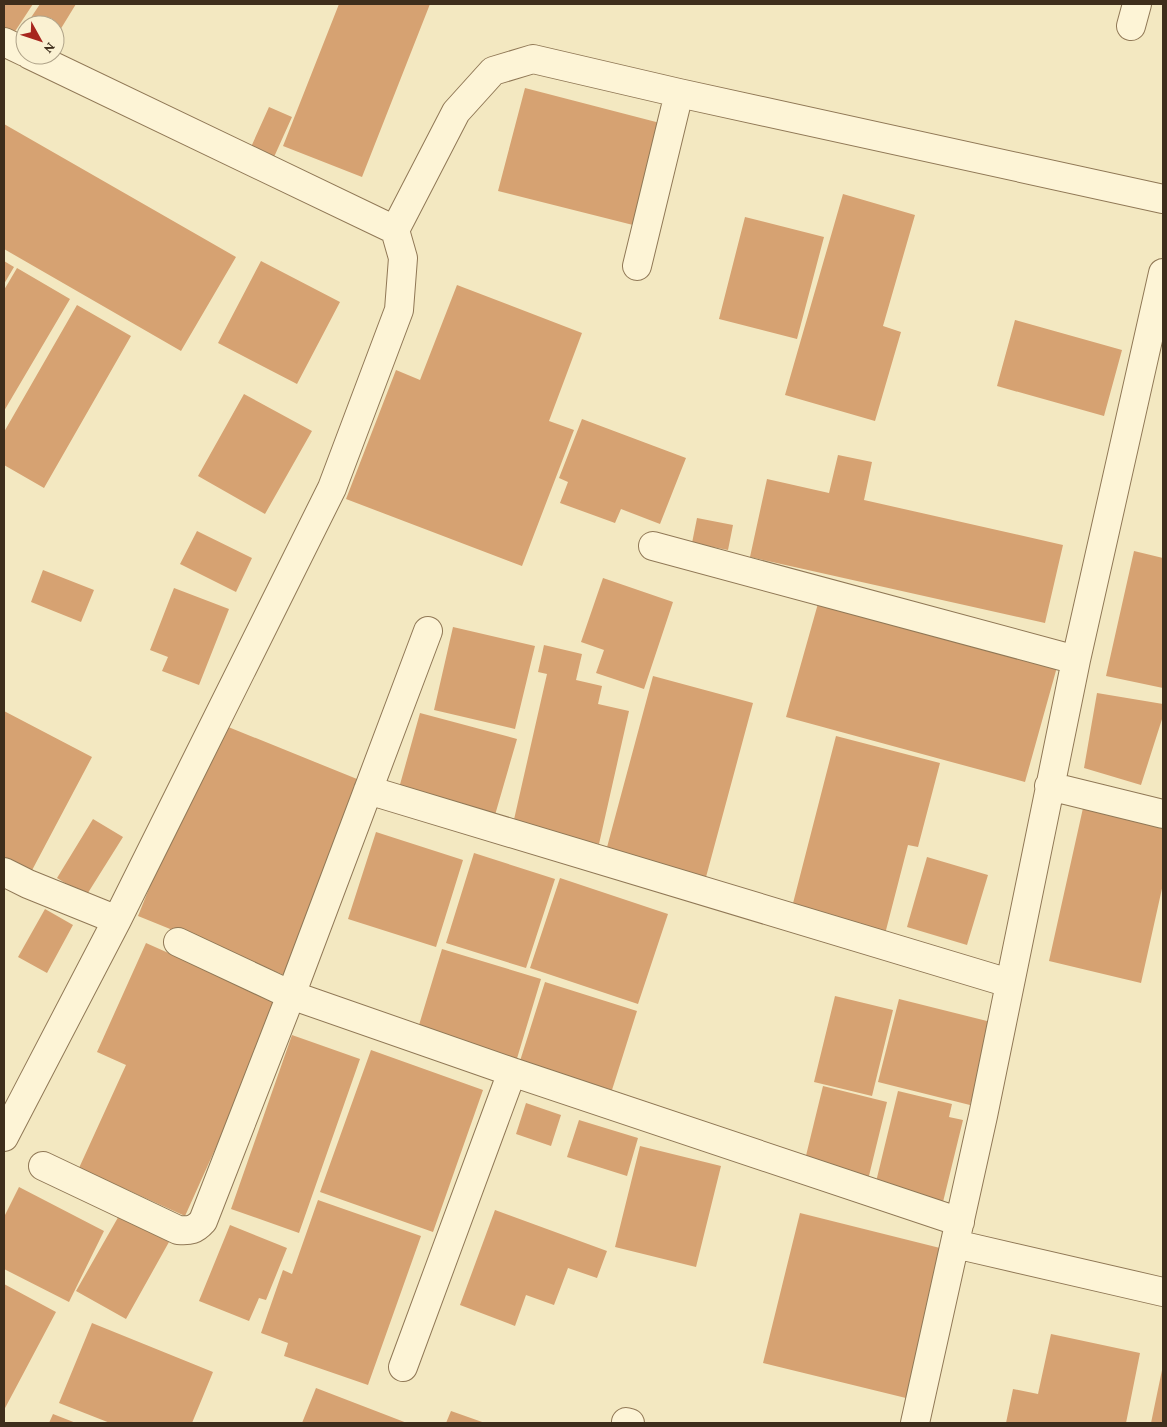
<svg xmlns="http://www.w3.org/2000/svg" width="1167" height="1427" viewBox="0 0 1167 1427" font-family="'Crimson Pro',serif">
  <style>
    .building { fill: #d6a272 }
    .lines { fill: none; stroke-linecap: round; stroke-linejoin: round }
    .minor-casing { stroke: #907856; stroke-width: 30 }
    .minor { stroke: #fdf4d6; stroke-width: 28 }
  </style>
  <rect width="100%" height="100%" fill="#f3e8c1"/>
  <path class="building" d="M4 4H33L10 39 4 35Z
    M40 4H76L57 35 55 33V25H41L30 19Z
    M339 4H430L362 177 283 146Z
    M525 88 660 123 633 225 498 191Z
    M269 107 292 117 274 157 251 147Z
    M4 124 236 257 181 351 4 249Z
    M843 194 915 215 883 326 901 332 875 421 785 395Z
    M745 217 824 237 797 339 719 319Z
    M4 261 14 267 4 284Z
    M261 261 340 302 297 384 218 343Z
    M17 268 70 299 4 411V290Z
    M457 285 582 333 549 421 574 430 522 566 346 499 396 370 420 380Z
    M77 305 131 336 44 488 4 465V432Z
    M1015 320 1122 350 1104 416 997 386Z
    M244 394 312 431 265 514 198 476Z
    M582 419 686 458 660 524 621 509 615 523 560 503 568 482 559 478Z
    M838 455 872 462 864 500 1063 545 1045 623 750 557 767 479 829 493Z
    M697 518 733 525 728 550 692 543Z
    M197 531 252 558 236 592 180 564Z
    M1134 551 1163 558V688L1106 676Z
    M43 570 94 590 81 622 31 602Z
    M603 578 673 602 644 689 596 673 604 650 581 642Z
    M174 588 229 609 199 685 162 671 168 657 150 650Z
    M819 600 1057 667 1025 782 786 717Z
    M453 627 535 646 515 729 434 710Z
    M544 645 582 654 576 680 602 686 598 704 629 711 599 844 513 824 547 674 538 672Z
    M653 676 753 703 706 877 606 851Z
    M1097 693 1163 704V716L1141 785 1084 768Z
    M4 711 92 757 29 876 4 863Z
    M420 713 517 739 495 815 399 788Z
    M216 722 362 781 284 975 138 916Z
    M836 736 940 763 918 847 908 845 885 934 791 911Z
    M1083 808 1163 827V884L1141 983 1049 961Z
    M93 819 123 837 86 896 57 878Z
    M376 832 463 860 436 947 348 919Z
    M474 853 555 879 526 968 446 943Z
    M927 857 988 875 967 945 907 927Z
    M560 878 668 914 638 1004 530 968Z
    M45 909 73 925 47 973 18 957Z
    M146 943 281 1003 185 1216 79 1168 126 1065 97 1052Z
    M442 949 541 979 515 1065 416 1035Z
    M545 982 637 1011 612 1090 520 1061Z
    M835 996 893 1010 872 1096 814 1082Z
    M899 999 991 1022 970 1105 878 1082Z
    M292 1035 360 1059 299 1233 231 1209Z
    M371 1050 483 1090 433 1232 320 1192Z
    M823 1086 887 1102 867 1184 803 1168Z
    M898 1091 952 1104 949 1117 963 1120 943 1202 875 1186Z
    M526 1103 561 1115 551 1146 516 1134Z
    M579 1120 638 1138 627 1176 567 1157Z
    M640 1146 721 1166 696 1267 615 1247Z
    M19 1187 104 1231 69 1302 4 1269V1217Z
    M318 1200 421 1236 368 1385 284 1356 288 1343 261 1333 283 1270 292 1274Z
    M495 1210 607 1251 597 1278 568 1268 554 1305 526 1295 515 1326 460 1305Z
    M800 1213 948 1250 910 1399 763 1363Z
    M120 1214 169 1242 126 1319 76 1291Z
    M230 1225 287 1248 266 1300 259 1298 249 1321 199 1301Z
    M4 1284 56 1312 4 1410Z
    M92 1323 213 1372 192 1423H110L59 1403Z
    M1051 1334 1140 1353 1126 1423H1006L1013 1389 1038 1394Z
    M1162 1370 1163 1423H1151Z
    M316 1388 407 1423H302Z
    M451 1411 485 1423H446Z
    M53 1414 76 1423H49Z"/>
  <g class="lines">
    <g class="minor-casing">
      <path id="minor" d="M1131 26 1137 4
        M4 42 25 52
        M30 55 395 230
        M637 266 679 93
        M653 546 1076 660
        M1049 786 1163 814
        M368 790 1009 983
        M4 872 28 884 117 920
        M178 942 291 995 512 1072 960 1222
        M4 1137 117 920 332 488 399 310 403 258 395 230 456 112 493 71 533 59 679 93 1163 199
        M43 1166 178 1230C190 1231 195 1230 203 1221L291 995 428 631
        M955 1244 1163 1292
        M403 1367 512 1072
        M626 1422 630 1423
        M915 1423 983 1116 1076 660 1163 273"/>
    </g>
    <use href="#minor" class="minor"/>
  </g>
  <rect width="1167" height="1427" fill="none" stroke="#3e2e1c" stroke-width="10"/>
  <g transform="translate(40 40) rotate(130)"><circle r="24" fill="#faf1d2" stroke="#afa389"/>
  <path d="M0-4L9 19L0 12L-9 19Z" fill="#a7261e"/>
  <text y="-8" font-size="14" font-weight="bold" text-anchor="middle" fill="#3e2e1c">N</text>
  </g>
</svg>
